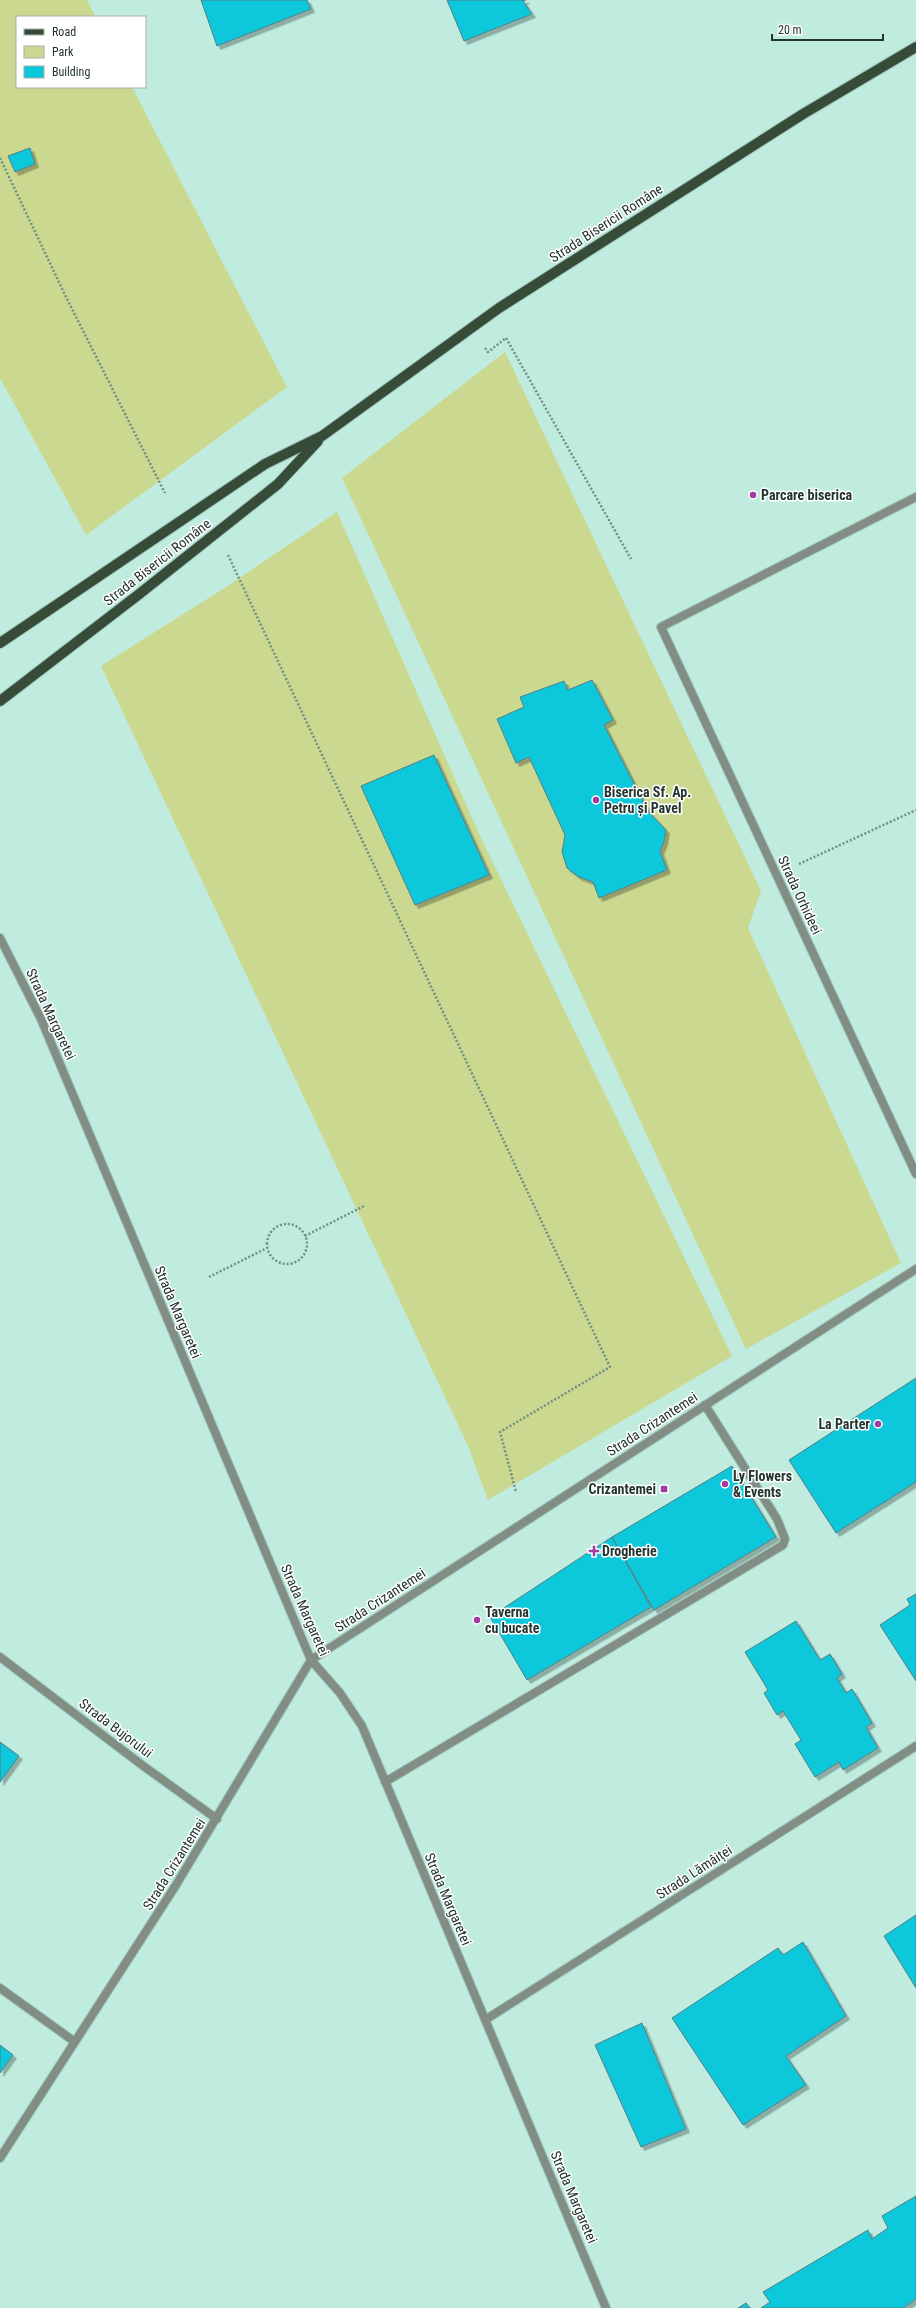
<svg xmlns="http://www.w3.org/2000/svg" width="916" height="2308" viewBox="0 0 916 2308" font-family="'Roboto Condensed',sans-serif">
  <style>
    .green { fill: #cbd88f }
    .building { fill: #0bc7da; stroke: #537f85; filter: url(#shadow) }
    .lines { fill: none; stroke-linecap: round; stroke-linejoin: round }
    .service-casing { stroke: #a0c7bd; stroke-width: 10 }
    .minor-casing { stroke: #a0c7bd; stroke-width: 10 }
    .primary-casing { stroke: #a0c7bd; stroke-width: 12 }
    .path { stroke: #708f87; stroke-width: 2.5; stroke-dasharray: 2 2; stroke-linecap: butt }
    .service { stroke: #828e83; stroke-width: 8 }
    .minor { stroke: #828e83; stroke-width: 8 }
    .primary { stroke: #374c38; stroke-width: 10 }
    .poi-dot { fill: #a03b9f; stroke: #fff; stroke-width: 1.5 }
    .labels { text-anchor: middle; stroke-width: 3; stroke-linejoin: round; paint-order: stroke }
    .street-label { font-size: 14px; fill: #22342f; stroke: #fff }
    .poi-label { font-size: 14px; font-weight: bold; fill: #22342f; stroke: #fff; text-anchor: start }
  </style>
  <defs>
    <filter id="shadow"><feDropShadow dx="3.5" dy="3.5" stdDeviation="0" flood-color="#0004"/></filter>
  </defs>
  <rect width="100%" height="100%" fill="#c0ece0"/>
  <path class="green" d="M0 0H87L96 17H17V87H132L287 387 86 535 0 378Z
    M505 352 761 891 748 928 901 1263 746 1349 342 478Z
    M337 512 481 838 732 1356 488 1500 468 1446 101 666 226 587Z"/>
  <path class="building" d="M201 0H307L311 9 217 46Z
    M447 0H526L523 1 532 14 464 41Z
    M30 148 35 164 15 172 8 156Z
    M592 680 613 720 604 725 648 811 666 830 664 842 660 851 667 870 599 898 593 882 579 877 567 868 562 852 565 835 529 757 516 763 497 719 524 707 520 697 564 681 568 690Z
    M434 755 489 875 415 905 361 786Z
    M916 1378V1482L836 1533 789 1460Z
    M732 1466 776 1537 654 1610 612 1537Z
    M612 1537 651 1607 527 1680 490 1617Z
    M916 1594V1681L880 1625 910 1605 907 1599Z
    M796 1621 820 1660 830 1654 842 1674 837 1678 846 1693 852 1689 872 1723 866 1727 878 1748 843 1770 839 1762 815 1777 795 1744 801 1740 783 1711 777 1715 764 1693 768 1690 745 1652Z
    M0 1742 19 1756 0 1782Z
    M916 1915V1988L884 1936Z
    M803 1942 846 2016 786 2056 806 2085 743 2125 672 2018 778 1948 783 1955Z
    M642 2023 686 2129 641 2147 595 2045Z
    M0 2045 13 2055 0 2073Z
    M916 2196V2299L903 2308H761L770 2302 763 2292 868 2230 872 2239 888 2228 882 2216Z
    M746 2303 750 2308H738Z"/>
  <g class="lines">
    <g class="service-casing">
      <path id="service" d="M385 1782 783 1545 785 1539 777 1519 705 1405"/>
    </g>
    <g class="minor-casing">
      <path id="minor" d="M916 497 661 627 916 1174
        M0 938 41 1019 311 1660 340 1693 362 1726 606 2308
        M0 1657 142 1765 217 1819
        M0 1988 75 2042
        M485 2020 916 1746
        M0 2158 176 1885 311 1660 916 1269"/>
    </g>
    <g class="primary-casing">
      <path id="primary" d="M0 643 265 464 322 436 499 308 803 114 916 47
        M0 701 138 595 278 484 318 441"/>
    </g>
    <path class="path" d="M0 158 67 299 165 493
      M485 348 488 352 506 338 631 559
      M228 555 610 1367 500 1432 516 1492
      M799 864 916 810
      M267 1244a20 20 0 1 1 40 0a20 20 0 1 1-40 0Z
      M305 1236 364 1206
      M209 1277 267 1248"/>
    <use href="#service" class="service"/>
    <use href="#minor" class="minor"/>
    <use href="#primary" class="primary"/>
  </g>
  <g class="poi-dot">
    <circle cx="753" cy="495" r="4"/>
    <circle cx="596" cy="800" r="4"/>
    <circle cx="878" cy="1424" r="4"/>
    <circle cx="725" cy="1484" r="4"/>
    <rect x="660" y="1485" width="8" height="8" rx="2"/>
    <path d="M592 1545h4v4h4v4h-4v4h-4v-4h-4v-4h4z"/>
    <circle cx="477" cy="1620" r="4"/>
  </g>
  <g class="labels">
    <g class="street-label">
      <text transform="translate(606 223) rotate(-33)" y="5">Strada Bisericii Române</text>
      <text transform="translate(157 562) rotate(-38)" y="5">Strada Bisericii Române</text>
      <text transform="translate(800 895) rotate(65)" y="5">Strada Orhideei</text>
      <text transform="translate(51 1014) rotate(65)" y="5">Strada Margaretei</text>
      <text transform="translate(178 1312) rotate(67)" y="5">Strada Margaretei</text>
      <text transform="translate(652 1424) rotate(-33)" y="5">Strada Crizantemei</text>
      <text transform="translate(380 1600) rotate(-33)" y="5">Strada Crizantemei</text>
      <text transform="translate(305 1610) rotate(66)" y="5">Strada Margaretei</text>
      <text transform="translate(116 1728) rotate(37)" y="5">Strada Bujorului</text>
      <text transform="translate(174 1864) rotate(-58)" y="5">Strada Crizantemei</text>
      <text transform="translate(694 1872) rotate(-33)" y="5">Strada Lămâiței</text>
      <text transform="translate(448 1899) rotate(67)" y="5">Strada Margaretei</text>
      <text transform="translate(574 2197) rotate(67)" y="5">Strada Margaretei</text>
    </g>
    <g class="poi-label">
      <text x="761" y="500">Parcare biserica</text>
      <text x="604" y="797">Biserica Sf. Ap.<tspan x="604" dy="16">Petru și Pavel</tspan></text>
      <text x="870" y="1429" text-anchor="end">La Parter</text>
      <text x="733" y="1481">Ly Flowers<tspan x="733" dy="16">&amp; Events</tspan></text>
      <text x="656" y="1494" text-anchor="end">Crizantemei</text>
      <text x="602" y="1556">Drogherie</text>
      <text x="485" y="1617">Taverna<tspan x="485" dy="16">cu bucate</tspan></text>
    </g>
  </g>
  <rect x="16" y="16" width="130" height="72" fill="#ffffff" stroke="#a7aeac"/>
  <rect x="24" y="29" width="20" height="6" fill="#374c38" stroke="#a7aeac"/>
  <text x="52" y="36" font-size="12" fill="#22342f">Road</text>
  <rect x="24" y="46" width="20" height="12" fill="#cbd88f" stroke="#a7aeac"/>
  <text x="52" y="56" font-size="12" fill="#22342f">Park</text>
  <rect x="24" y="66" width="20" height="12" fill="#0bc7da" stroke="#a7aeac"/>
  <text x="52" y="76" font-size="12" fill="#22342f">Building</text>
  <path d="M772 34v6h111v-6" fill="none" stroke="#22342f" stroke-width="2"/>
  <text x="778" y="34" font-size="12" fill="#22342f" stroke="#ffffff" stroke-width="3" paint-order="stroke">20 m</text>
</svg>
